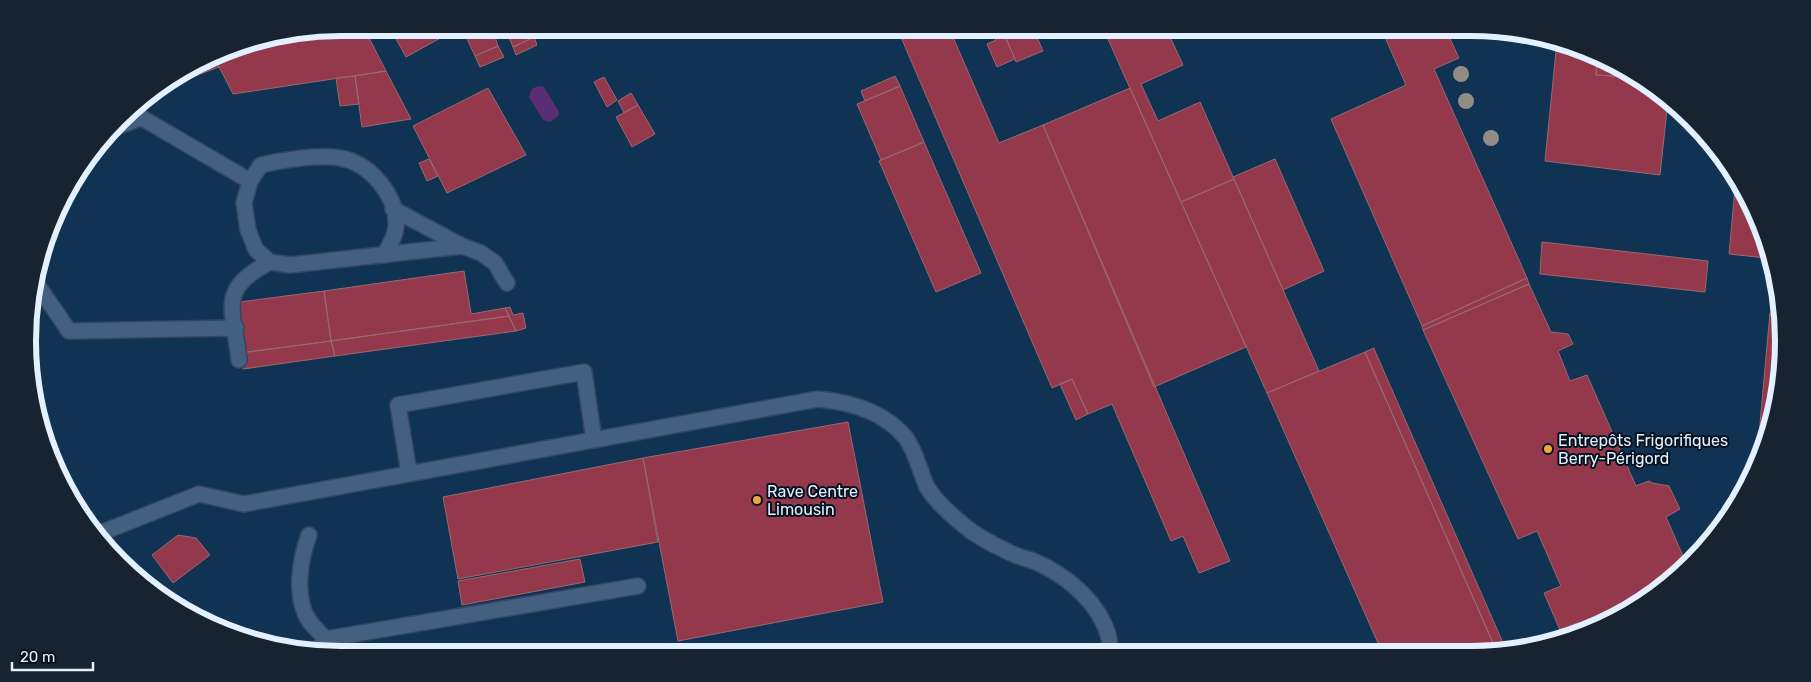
<svg xmlns="http://www.w3.org/2000/svg" width="1811" height="682" viewBox="0 0 1811 682" font-family="Rubik,sans-serif">
  <style>
    .built { fill: #103354 }
    .water { fill: #5b2d75 }
    .building { fill: #94394b; stroke: #99696f }
    .lines { fill: none; stroke-linecap: round; stroke-linejoin: round }
    .lane-casing { stroke: #36465e; stroke-width: 18 }
    .lane { stroke: #436081; stroke-width: 15 }
    .tree { fill: #918c84 }
    .poi-dot { fill: #f0a63f; stroke: #06111e; stroke-width: 2 }
    .labels { text-anchor: middle; stroke-width: 4; stroke-linejoin: round; paint-order: stroke }
    .poi-label { font-size: 16px; fill: #e2f0ff; stroke: #06111e; text-anchor: start }
    .rim { fill: none; stroke: #e2f0ff; stroke-width: 6 }
  </style>
  <rect width="100%" height="100%" fill="#0c2945"/>
  <path class="built" d="M341 28H1470L1551 38 1661 92 1742 185 1781 300 1773 422 1731 515 1677 577 1608 622 1511 652 341 654 260 644 150 590 80 515 34 402 30 300 69 184 135 105 240 44Z"/>
  <path class="water" d="M538 86 544 87 559 112 558 116 550 122 543 120 529 97 532 89Z"/>
  <path class="building" d="M341 28H364L386 71 233 94 215 59 240 44Z
    M390 28H454L455 30 406 57Z
    M462 28H530L534 37 513 47 506 31 495 37 498 46 475 56Z
    M556 28H567L559 32Z
    M897 28H949L999 143 1043 125 1230 561 1199 573 1183 536 1171 541 1112 404 1088 414 1072 379 1052 388Z
    M991 28H1001L1015 59 997 67 987 44 996 40Z
    M1002 28H1013L1016 34 1033 28 1043 51 1016 62Z
    M1103 28H1166L1183 65 1141 84 1158 121 1200 102 1234 179 1181 202Z
    M1381 28H1445L1459 58 1434 69 1527 278 1422 326 1331 119 1406 85Z
    M534 37 537 45 516 55 513 47Z
    M498 46 504 57 480 67 475 56Z
    M1556 51 1582 54 1597 61 1596 75 1625 77 1626 75 1661 92 1668 100 1660 175 1545 161Z
    M215 59 219 67 176 83V81Z
    M1597 61 1626 75 1625 77 1596 75Z
    M386 71 411 119 362 127 355 76Z
    M355 76 359 104 340 106 336 78Z
    M895 76 900 86 865 101 861 91Z
    M604 77 617 100 607 107 594 82Z
    M900 86 924 142 881 160 857 104Z
    M488 88 526 155 447 193 413 126Z
    M1130 88 1246 347 1154 387 1043 125Z
    M631 93 638 105 624 113 618 101Z
    M638 105 655 134 632 147 616 117Z
    M924 142 981 273 936 292 879 161Z
    M429 159 438 176 427 181 419 163Z
    M1275 159 1324 271 1283 290 1233 177Z
    M1736 178 1742 185 1766 258 1729 254Z
    M1234 179 1319 371 1267 393 1181 202Z
    M1542 242 1708 261 1705 292 1540 274Z
    M464 271 471 314 505 308 509 316 331 341 324 291Z
    M1527 278 1529 284 1423 330 1422 326Z
    M1529 284 1551 332 1568 334 1573 344 1558 351 1570 381 1587 375 1636 486 1649 481 1652 483 1669 486 1680 509 1666 517 1687 565 1677 577 1608 622 1580 631 1577 623 1560 630 1544 593 1561 586 1537 531 1518 539 1423 330Z
    M324 291 331 341 240 353 232 303Z
    M510 307 513 315 523 313 526 328 516 331 505 308Z
    M1770 313 1780 314 1773 422 1757 457Z
    M509 316 516 331 335 356 331 341Z
    M331 341 335 356 243 369 240 353Z
    M1374 348 1375 351 1507 652H1497L1365 352Z
    M1365 352 1497 652H1382L1267 393Z
    M1072 379 1088 414 1076 420 1060 384Z
    M848 422 883 602 678 641 643 458Z
    M643 458 658 542 458 579 443 497Z
    M178 535 196 538 210 555 173 583 152 555Z
    M580 559 585 582 462 605 458 581Z"/>
  <g class="lines">
    <g class="lane-casing">
      <path id="lane" d="M130 111 250 181
        M116 127 141 118
        M393 209 462 246
        M384 255C389 247 395 237 396 227 398 196 370 163 340 158 319 154 282 160 261 165L250 181 244 203 248 230 256 250 270 262 290 265 462 246 481 253 495 263 507 283
        M36 283 69 331 236 328
        M239 360C234 309 216 290 270 262
        M409 473 398 405 584 372 594 440
        M98 534 199 494 244 504 818 399C851 402 884 411 906 438 916 452 920 472 927 487 935 501 949 513 961 523 975 536 996 546 1013 554 1021 558 1030 559 1038 563 1064 575 1089 595 1102 620 1107 629 1111 642 1109 653
        M309 535C300 559 294 596 308 619 312 626 320 633 326 639
        M317 651 326 639 638 586"/>
    </g>
    <use href="#lane" class="lane"/>
  </g>
  <g class="tree">
    <circle cx="1461" cy="74" r="8"/>
    <circle cx="1466" cy="101" r="8"/>
    <circle cx="1491" cy="138" r="8"/>
  </g>
  <g class="poi-dot">
    <circle cx="1548" cy="449" r="5"/>
    <circle cx="757" cy="500" r="5"/>
  </g>
  <g class="labels">
    <g class="poi-label">
      <text x="1558" y="446">Entrepôts Frigorifiques<tspan x="1558" dy="18">Berry-Périgord</tspan></text>
      <text x="767" y="497">Rave Centre<tspan x="767" dy="18">Limousin</tspan></text>
    </g>
  </g>
  <path d="M0 0H1811V682H0ZM341 36H1470A305 305 0 0 1 1775 341V341A305 305 0 0 1 1470 646H341A305 305 0 0 1 36 341V341A305 305 0 0 1 341 36Z" fill="#182330" fill-rule="evenodd"/>
  <path class="rim" d="M341 36H1470A305 305 0 0 1 1775 341V341A305 305 0 0 1 1470 646H341A305 305 0 0 1 36 341V341A305 305 0 0 1 341 36Z"/>
  <path d="M12 662v8h81v-8" fill="none" stroke="#e2f0ff" stroke-width="2.5"/>
  <text x="20" y="662" font-size="15" fill="#e2f0ff" stroke="#06111e" stroke-width="4" paint-order="stroke">20 m</text>
</svg>
